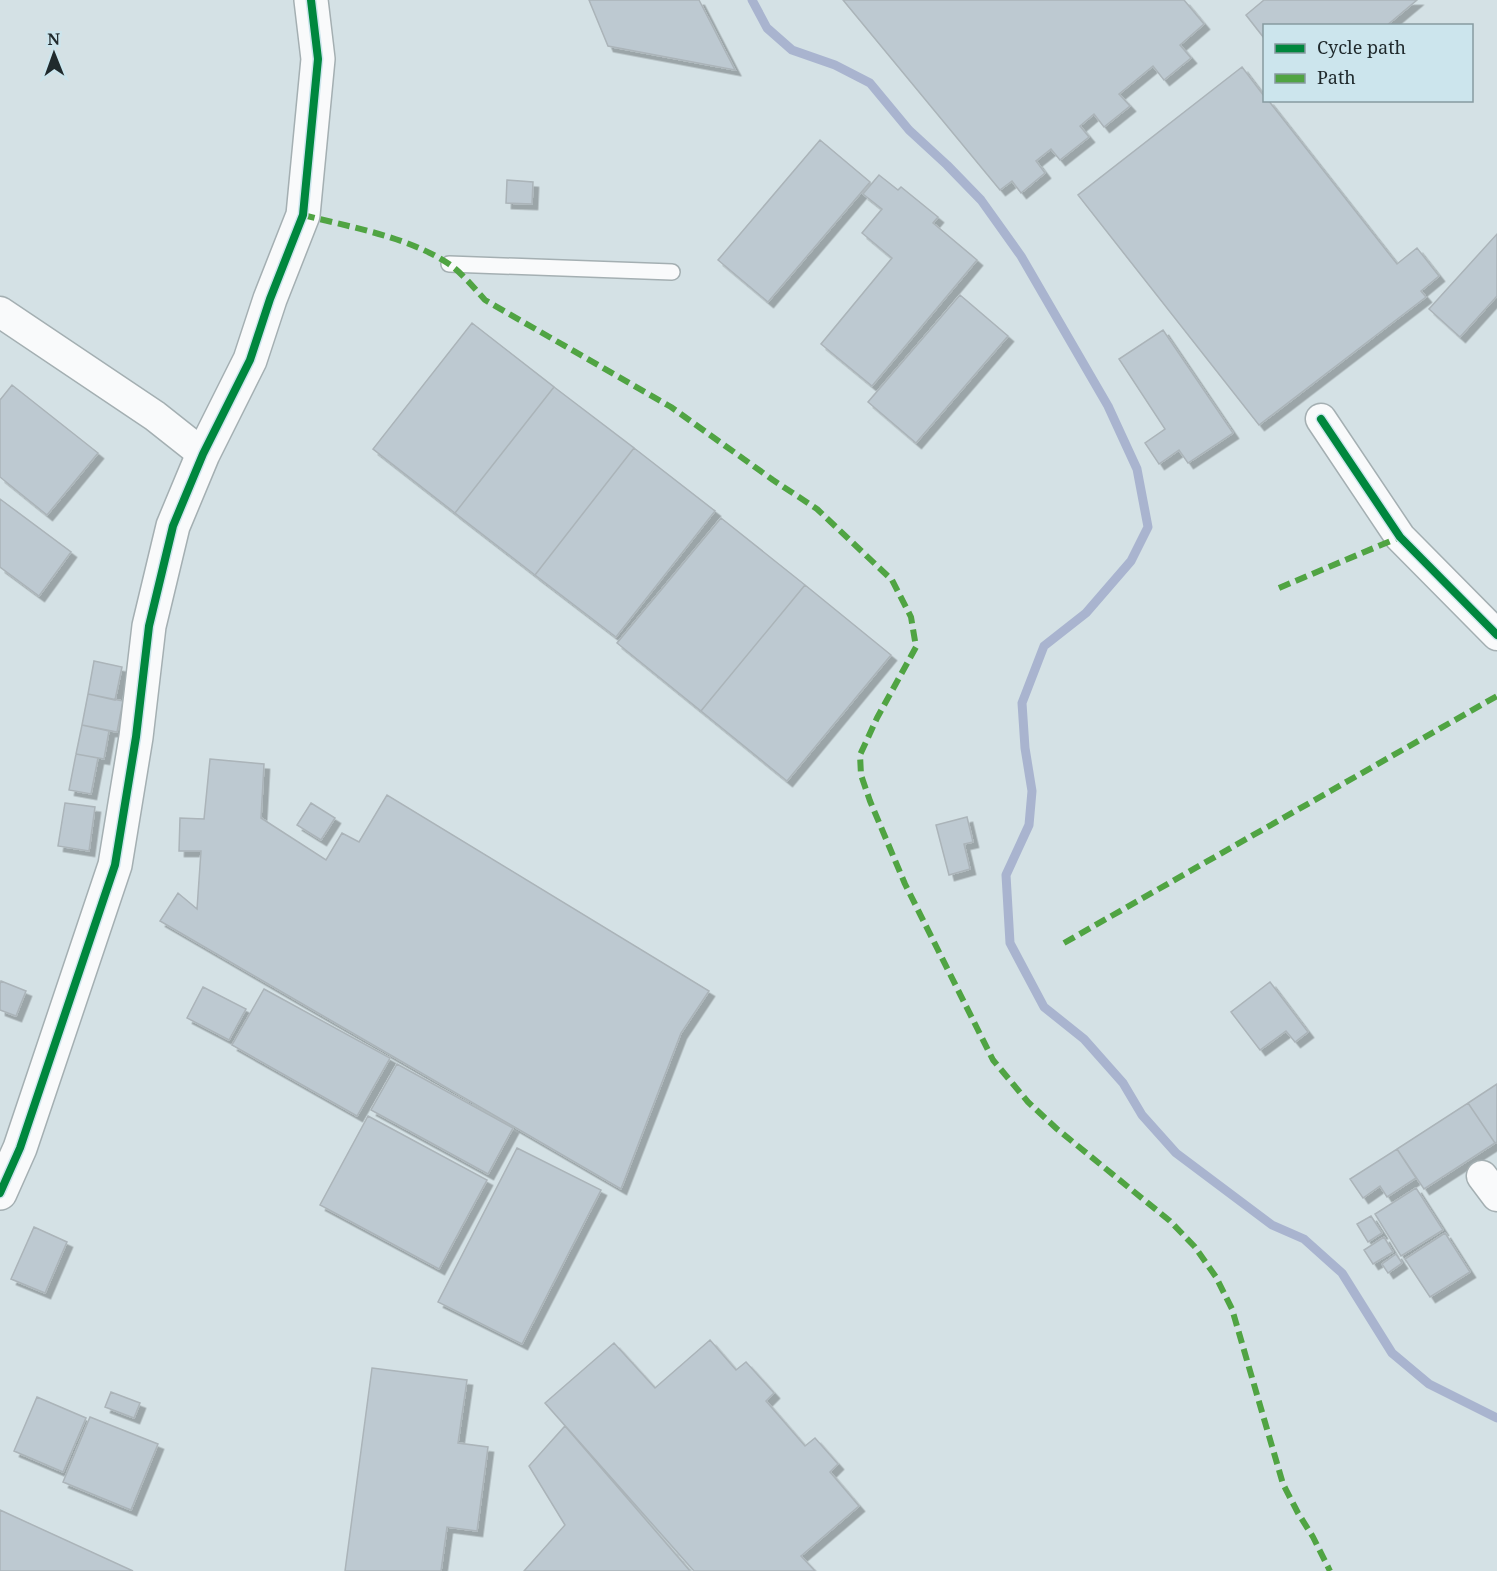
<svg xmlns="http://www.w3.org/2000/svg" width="1497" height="1571" viewBox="0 0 1497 1571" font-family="'Noto Serif',serif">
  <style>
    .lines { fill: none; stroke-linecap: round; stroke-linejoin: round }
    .stream { stroke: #a9b4cf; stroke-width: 9 }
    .building { fill: #bdc9d1; stroke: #abb4b9; stroke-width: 1.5; filter: url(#shadow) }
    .service-casing { stroke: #a4afb2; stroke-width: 18 }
    .minor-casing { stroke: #a4afb2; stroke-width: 33 }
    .tertiary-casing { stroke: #a4afb2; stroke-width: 36 }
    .service { stroke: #f9fafb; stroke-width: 15 }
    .minor { stroke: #f9fafb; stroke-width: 30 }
    .tertiary { stroke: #f9fafb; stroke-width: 33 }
    .quiet { stroke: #50a443; stroke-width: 6; stroke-dasharray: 12 6; stroke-linecap: butt }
    .cycleway-casing { stroke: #cce5ed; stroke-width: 11 }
    .cycleway { stroke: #00873e; stroke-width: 8 }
  </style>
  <defs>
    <filter id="shadow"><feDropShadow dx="5.5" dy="5.5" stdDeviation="0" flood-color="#0004"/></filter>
  </defs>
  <rect width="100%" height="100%" fill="#d4e1e5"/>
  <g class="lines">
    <path class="stream" d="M752 0 767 28 792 50 835 65 870 83 909 130 947 165 981 200 1021 256 1108 406 1137 469 1148 527 1131 561 1086 613 1044 646 1022 703 1025 748 1032 791 1029 825 1006 875 1010 943 1044 1007 1084 1039 1123 1083 1142 1115 1176 1153 1272 1225 1304 1239 1342 1273 1392 1353 1429 1384 1497 1418"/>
  </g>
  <path class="building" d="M589 0H699L735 70 608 46Z
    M843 0H1184L1204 24 1180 45 1191 58 1164 80 1153 66 1119 94 1130 106 1104 127 1094 114 1080 126 1089 137 1060 160 1051 149 1036 161 1045 173 1021 193 1012 181 1000 190Z
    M1264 0H1417L1386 26H1264V38L1246 15Z
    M1242 67 1264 96V100H1268L1397 264 1417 248 1439 276 1421 291 1426 297 1259 425 1078 195Z
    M820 140 870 182 768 302 718 260Z
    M879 175 898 190 901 187 938 217 933 223 977 260 872 386 821 344 892 258 862 233 882 209 863 194Z
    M507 180 533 182 532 204 506 203Z
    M1497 234V296L1460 337 1429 309Z
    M960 295 1008 336 916 443 868 402Z
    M472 323 554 387 455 513 373 449Z
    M1163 330 1233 433 1188 463 1179 450 1159 464 1145 443 1165 429 1119 359Z
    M12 385 98 453 47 515 0 477V400Z
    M554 387 634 448 535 575 455 513Z
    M634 448 715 511 616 637 535 575Z
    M0 499 71 552 39 596 0 567Z
    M721 518 805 585 701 711 617 643Z
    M805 585 891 655 787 781 701 711Z
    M94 661 122 667 115 700 88 694Z
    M88 694 123 701 117 732 82 725Z
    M82 725 109 731 104 759 76 754Z
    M76 754 98 758 91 794 69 790Z
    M210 759 264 764 261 818 326 860 342 833 359 842 387 795 709 991 681 1033 621 1189 160 921 178 893 197 909 201 851H179L180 818 204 819Z
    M65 803 95 807 89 851 58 846Z
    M311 803 335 818 321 840 297 825Z
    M967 817 973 842 964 844 970 869 949 875 936 825Z
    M1 981 26 991 16 1016 0 1010V984Z
    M1270 982 1308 1032 1295 1042 1286 1031 1260 1050 1231 1012Z
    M203 987 246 1009 229 1040 187 1018Z
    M264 989 390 1058 357 1116 232 1045Z
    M397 1064 513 1128 488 1174 371 1110Z
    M1497 1084V1142L1495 1143 1468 1103Z
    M1468 1103 1495 1143 1424 1189 1397 1149Z
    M368 1116 487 1180 439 1269 320 1205Z
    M517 1148 601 1190 522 1344 438 1302Z
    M1397 1149 1416 1178 1387 1197 1380 1186 1363 1198 1350 1179Z
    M1416 1188 1443 1230 1401 1256 1375 1214Z
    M1371 1216 1382 1233 1368 1242 1357 1224Z
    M34 1227 67 1242 45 1293 11 1279Z
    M1445 1233 1470 1272 1430 1297 1405 1259Z
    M1384 1237 1393 1252 1373 1264 1364 1250Z
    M1396 1254 1402 1263 1388 1273 1382 1264Z
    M710 1340 736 1370 746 1362 774 1393 766 1401 805 1446 815 1438 838 1464 830 1472 859 1506 801 1556 815 1571H694L545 1403 614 1343 655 1388Z
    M372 1368 467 1380 458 1443 488 1447 477 1531 447 1527 441 1571H345Z
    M111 1392 140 1403 134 1418 105 1407Z
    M37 1397 86 1418 63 1472 14 1451Z
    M90 1417 158 1444 131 1510 63 1482Z
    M565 1426 690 1571H524L565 1525 529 1466Z
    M0 1510 133 1571H0Z"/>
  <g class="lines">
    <g class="service-casing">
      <path id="service" d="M449 264 672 272"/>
    </g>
    <g class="minor-casing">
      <path id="minor" d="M0 312 155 416 203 454
        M1321 419 1400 537 1497 635
        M1482 1176 1497 1196"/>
    </g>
    <g class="tertiary-casing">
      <path id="tertiary" d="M0 1193 20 1148 115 865 136 737 149 626 173 526 203 454 250 360 270 299 303 215 318 59 311 0"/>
    </g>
    <use href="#service" class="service"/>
    <use href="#minor" class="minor"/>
    <use href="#tertiary" class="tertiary"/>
    <path class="quiet" d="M303 215C350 227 409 237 449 264 463 274 474 288 485 300L671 407 773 480 817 509 892 580 911 617 916 647 877 718 860 755 861 775 870 801 905 884 993 1060 1028 1102 1057 1129 1170 1221 1195 1247 1216 1277 1232 1309 1283 1484 1298 1513 1313 1537 1330 1571
      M1279 588 1400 537
      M1064 943 1497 696"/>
    <g class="cycleway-casing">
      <path id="cycleway" d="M1321 419 1400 537 1497 635
        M0 1193 20 1148 115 865 136 737 149 626 173 526 203 454 250 360 270 299 303 215 318 59 311 0"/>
    </g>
    <use href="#cycleway" class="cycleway"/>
  </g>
  <rect x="1263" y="24" width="210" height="78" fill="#cce5ed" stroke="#879aa0" stroke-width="1.5"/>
  <rect x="1275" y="44" width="30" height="9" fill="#00873e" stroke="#879aa0" stroke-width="1.5"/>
  <text x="1317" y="54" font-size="18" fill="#202a2d">Cycle path</text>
  <rect x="1275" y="74" width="30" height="9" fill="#50a443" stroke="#879aa0" stroke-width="1.5"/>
  <text x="1317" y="84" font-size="18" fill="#202a2d">Path</text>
  <g transform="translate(54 54) rotate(359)" stroke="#cce5ed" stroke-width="4.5" paint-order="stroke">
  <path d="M0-4.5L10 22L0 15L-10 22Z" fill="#202a2d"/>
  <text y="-9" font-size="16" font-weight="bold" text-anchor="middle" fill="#202a2d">N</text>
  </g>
</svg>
